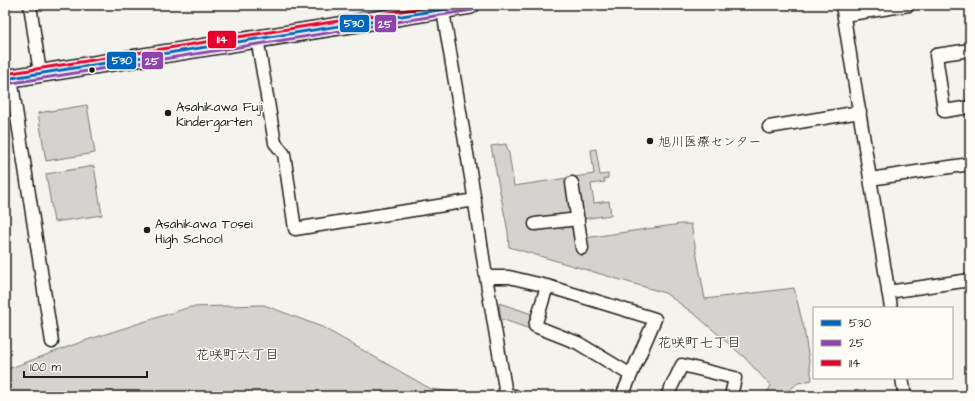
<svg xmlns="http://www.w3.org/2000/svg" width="975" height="401" viewBox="0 0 975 401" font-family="'Architects Daughter','Klee One',sans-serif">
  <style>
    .green { fill: #d4d3cf; stroke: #787876 }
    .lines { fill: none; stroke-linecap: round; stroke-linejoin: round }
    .minor-casing { stroke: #1c1c1c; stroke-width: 15 }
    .highway-casing { stroke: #1c1c1c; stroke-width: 20 }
    .minor { stroke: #fdfcf7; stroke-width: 12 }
    .highway { stroke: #fdfcf7; stroke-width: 17 }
    .bus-1-casing { stroke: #fdfcf7; stroke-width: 6 }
    .bus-2-casing { stroke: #fdfcf7; stroke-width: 6 }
    .bus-3-casing { stroke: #fdfcf7; stroke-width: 6 }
    .bus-1 { stroke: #0065bd; stroke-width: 3 }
    .bus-2 { stroke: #8e44ad; stroke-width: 3 }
    .bus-3 { stroke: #e4002b; stroke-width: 3 }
    .bus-dot { fill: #1c1c1c; stroke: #fdfcf7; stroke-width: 1.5 }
    .labels { text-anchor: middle; stroke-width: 3; stroke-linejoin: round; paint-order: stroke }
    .poi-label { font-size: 13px; fill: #1c1c1c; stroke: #fdfcf7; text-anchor: start }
    .neighbourhood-label { font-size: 14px; fill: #1c1c1c; stroke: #fdfcf7 }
    .line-badge { stroke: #fdfcf7; stroke-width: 1.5 }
    .badge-label { font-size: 11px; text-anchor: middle; font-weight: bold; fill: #fff }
  </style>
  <rect width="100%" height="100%" fill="#f4f3ee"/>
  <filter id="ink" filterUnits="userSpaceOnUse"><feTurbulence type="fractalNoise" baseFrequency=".025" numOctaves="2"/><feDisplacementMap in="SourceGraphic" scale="8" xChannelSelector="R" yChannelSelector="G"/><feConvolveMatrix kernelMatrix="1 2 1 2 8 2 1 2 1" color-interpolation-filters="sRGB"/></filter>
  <g filter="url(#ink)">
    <path class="green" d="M87 105 95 153 46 161 38 113Z
      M506 144 509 154 514 186 594 174 591 150 596 149 600 175 608 174V178L604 179 605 182 591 184 594 203 609 201 611 215 582 219 585 238 681 224H691L705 299 794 288 804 329 812 380 798 383 787 392 790 396H764L771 386 744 357 697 316 665 293 509 247 508 232 491 146Z
      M94 166 102 215 54 222 46 174Z
      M499 303 538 316 533 330 501 319Z
      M264 305 322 327 431 389 486 396H5V370L84 341 190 307Z"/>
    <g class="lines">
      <g class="minor-casing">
        <path id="minor" d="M30 5 40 73
          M442 5 472 183 486 277 506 394 515 396
          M842 5 891 308
          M844 15 909 5
          M257 38 275 143 284 154 295 229 475 200
          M970 50 936 55 944 111 970 107
          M11 78 52 342
          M769 127 860 112
          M870 179 970 164
          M572 183 582 248
          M535 224 578 219
          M486 277H509L547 286 655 319 622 396
          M547 286 535 326 578 343 631 375
          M888 292 970 280
          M902 378 905 396
          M667 396 682 365 735 378 731 396"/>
      </g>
      <g class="highway-casing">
        <path id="highway" d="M5 79 471 5"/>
      </g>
      <use href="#minor" class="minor"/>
      <use href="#highway" class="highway"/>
      <g class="bus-1-casing">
        <path id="bus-1" d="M5 79 471 5"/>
      </g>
      <g class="bus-2-casing">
        <path id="bus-2" d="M6 84 472 10"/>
      </g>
      <g class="bus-3-casing">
        <path id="bus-3" d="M5 74 439 5"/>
      </g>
      <use href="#bus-1" class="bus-1"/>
      <use href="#bus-2" class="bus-2"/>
      <use href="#bus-3" class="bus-3"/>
    </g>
  </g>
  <g class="bus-dot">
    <circle cx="92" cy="70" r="3.5"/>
    <circle cx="168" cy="113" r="4"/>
    <circle cx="650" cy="141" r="4"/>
    <circle cx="147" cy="230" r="4"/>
  </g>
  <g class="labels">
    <g class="poi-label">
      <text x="176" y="111">Asahikawa Fuji<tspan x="176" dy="15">Kindergarten</tspan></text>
      <text x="658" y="146">旭川医療センター</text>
      <text x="155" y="228">Asahikawa Tosei<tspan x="155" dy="15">High School</tspan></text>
    </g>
    <g class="neighbourhood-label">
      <text x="699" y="347">花咲町七丁目</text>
      <text x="237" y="359">花咲町六丁目</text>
    </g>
  </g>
  <g class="line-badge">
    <rect x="339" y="14" width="31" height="19" rx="4" fill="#0065bd"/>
    <rect x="374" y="14" width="23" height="19" rx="4" fill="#8e44ad"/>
    <rect x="207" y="30" width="30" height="19" rx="4" fill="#e4002b"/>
    <rect x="106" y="51" width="31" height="19" rx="4" fill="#0065bd"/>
    <rect x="141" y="51" width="23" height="19" rx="4" fill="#8e44ad"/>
  </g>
  <g class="badge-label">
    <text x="354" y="27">530</text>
    <text x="385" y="28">25</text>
    <text x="222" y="43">114</text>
    <text x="122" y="64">530</text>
    <text x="152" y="65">25</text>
  </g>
  <rect width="975" height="401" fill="none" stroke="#fdfcf7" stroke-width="20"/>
  <rect x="10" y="10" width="955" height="381" fill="none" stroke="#1c1c1c" stroke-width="1.5" filter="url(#ink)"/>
  <rect x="813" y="307" width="140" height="72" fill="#fdfcf7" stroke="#a3a29f"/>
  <rect x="821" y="320" width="20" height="6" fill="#0065bd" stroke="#a3a29f"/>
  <text x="849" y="327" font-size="12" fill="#1c1c1c">530</text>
  <rect x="821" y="340" width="20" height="6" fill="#8e44ad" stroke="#a3a29f"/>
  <text x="849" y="347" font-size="12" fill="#1c1c1c">25</text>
  <rect x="821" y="360" width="20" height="6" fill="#e4002b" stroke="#a3a29f"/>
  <text x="849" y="367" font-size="12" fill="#1c1c1c">114</text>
  <path d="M24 371v6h123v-6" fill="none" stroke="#1c1c1c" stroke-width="2"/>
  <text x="30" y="371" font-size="12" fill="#1c1c1c" stroke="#fdfcf7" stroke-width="3" paint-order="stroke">100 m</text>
</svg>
